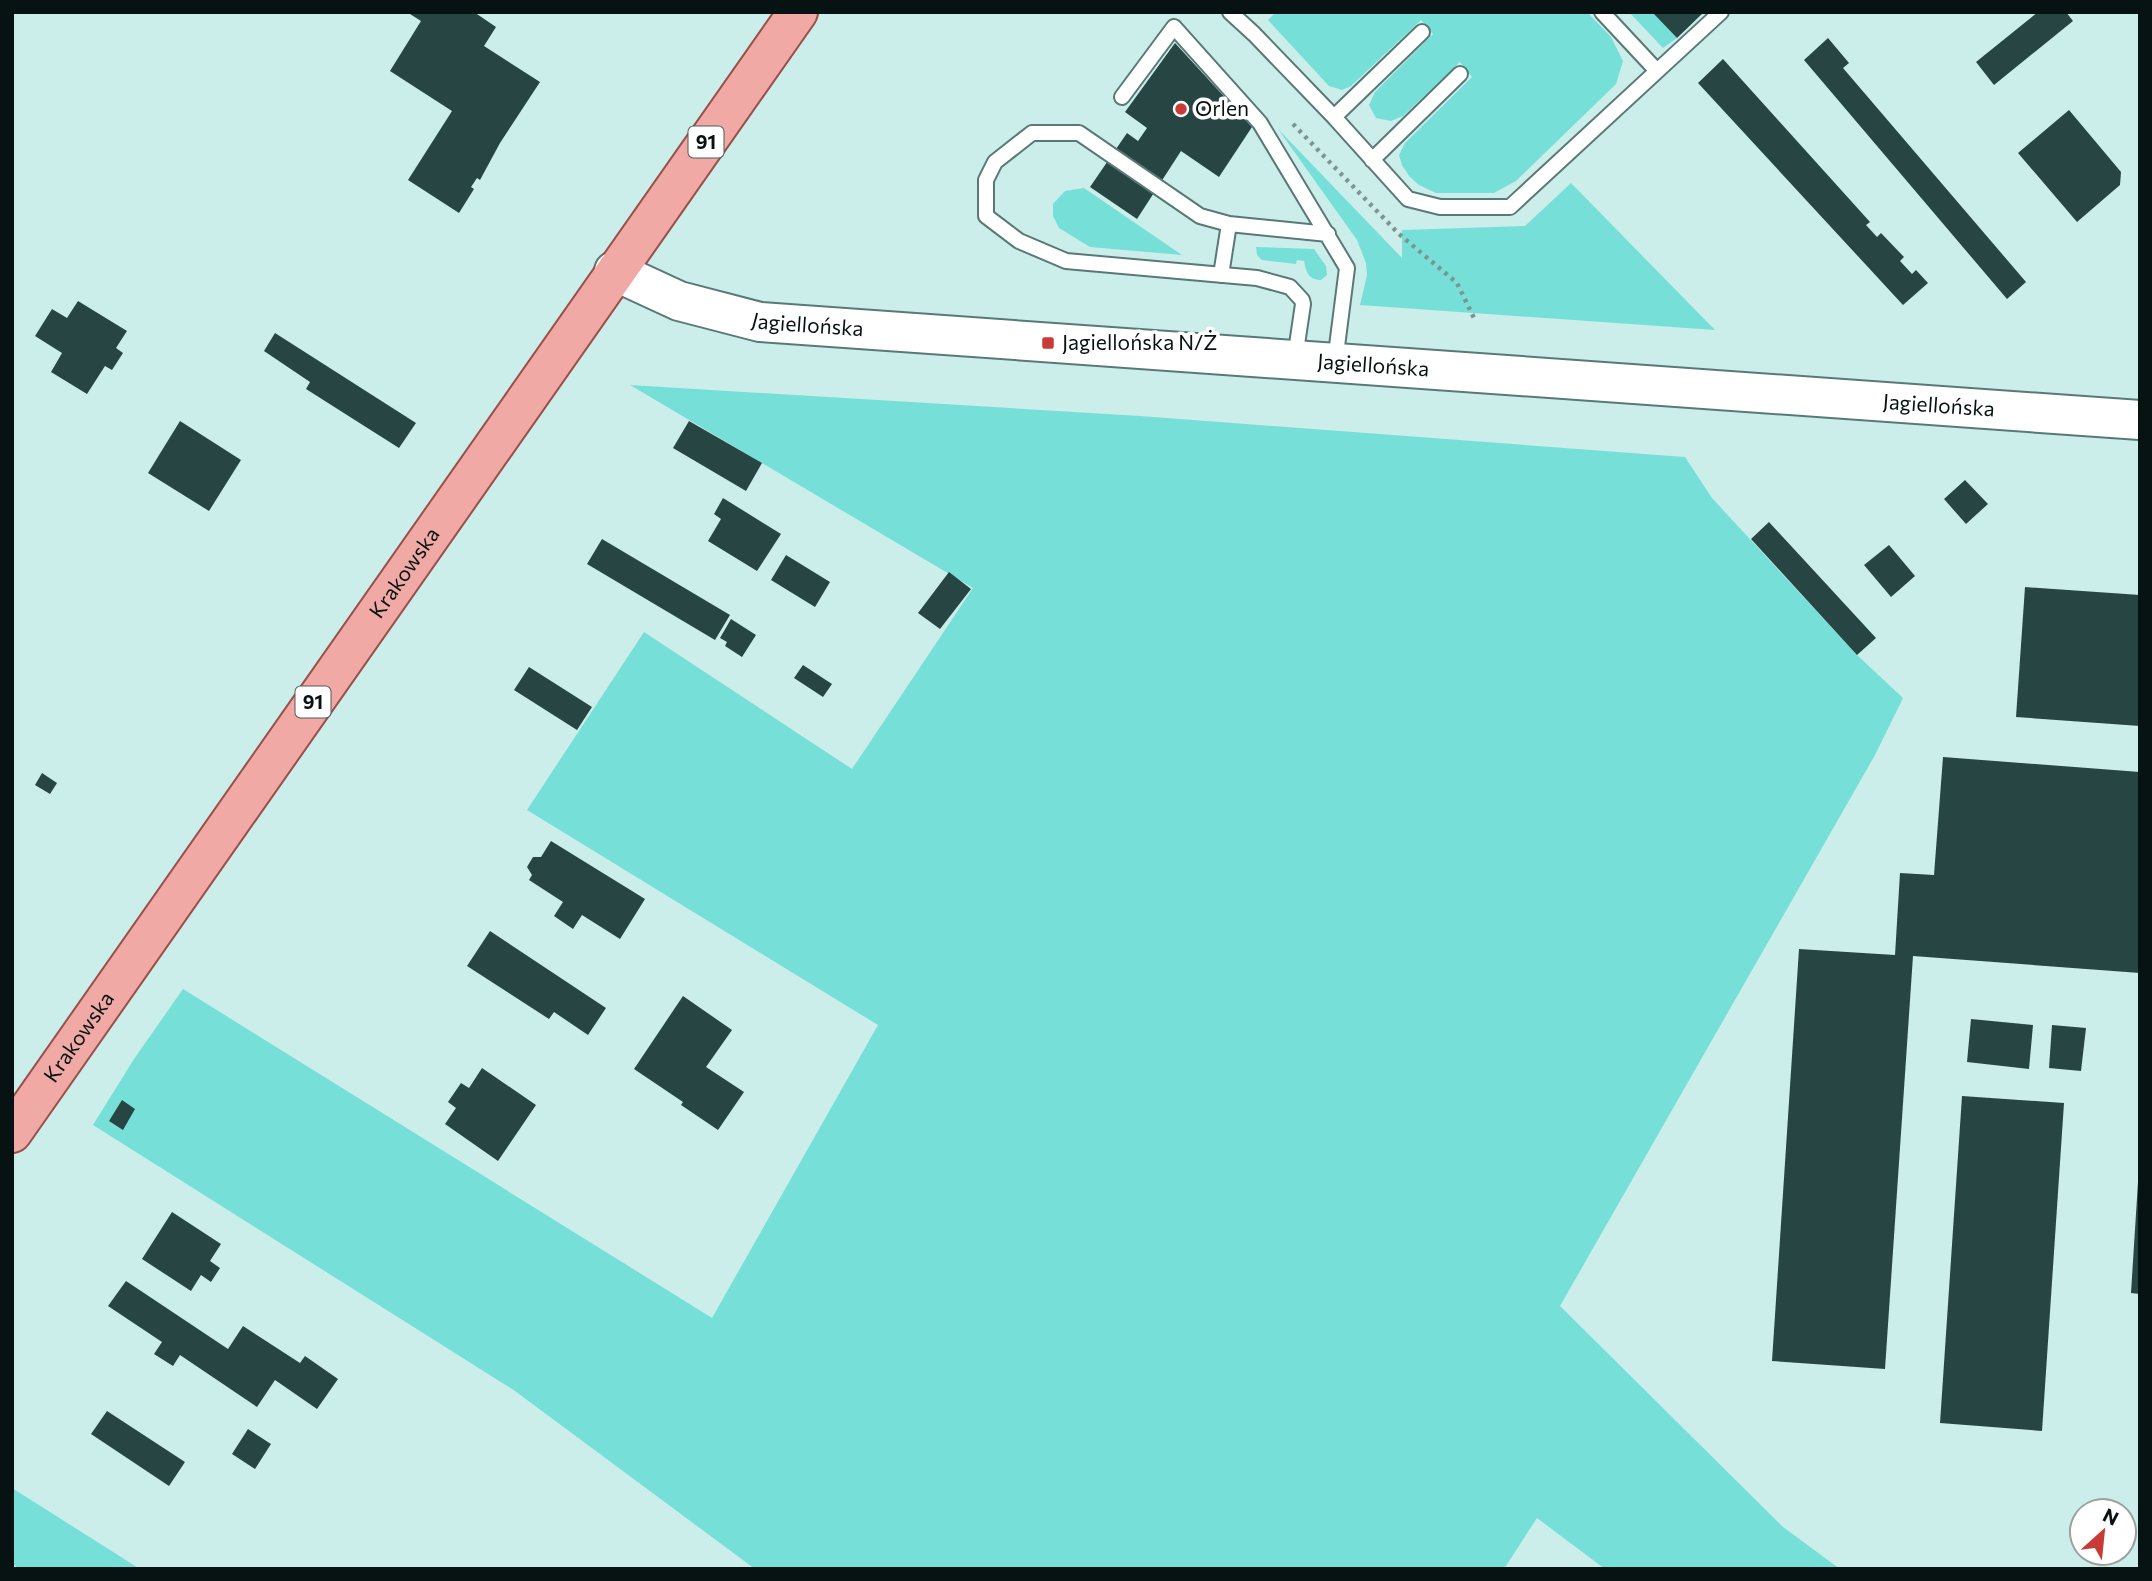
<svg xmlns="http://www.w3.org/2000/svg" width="2152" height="1581" viewBox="0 0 2152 1581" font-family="Commissioner,sans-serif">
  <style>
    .green { fill: #76dfd8 }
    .building { fill: #274643 }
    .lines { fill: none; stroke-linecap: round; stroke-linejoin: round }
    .lane-casing { stroke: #597976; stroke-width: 18 }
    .secondary-casing { stroke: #597976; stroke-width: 42 }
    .primary-casing { stroke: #984f49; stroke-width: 42 }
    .path { stroke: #7b9592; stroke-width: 4.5; stroke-dasharray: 3.5 5; stroke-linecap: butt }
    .lane { stroke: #fff; stroke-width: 14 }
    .secondary { stroke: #fff; stroke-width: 38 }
    .primary { stroke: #f0a9a4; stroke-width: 38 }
    .poi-dot { fill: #c93b38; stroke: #fff; stroke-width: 2.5 }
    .labels { text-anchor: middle; stroke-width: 7; stroke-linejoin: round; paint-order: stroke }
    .shield { fill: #fff; stroke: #515a59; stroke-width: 2 }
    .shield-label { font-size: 19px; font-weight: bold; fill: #071312 }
    .poi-label { font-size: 21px; fill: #071312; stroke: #fff; text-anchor: start }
    .street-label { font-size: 21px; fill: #071312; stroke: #fff }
  </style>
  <rect width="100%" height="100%" fill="#cbeeeb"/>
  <path class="green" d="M1276 12H1587L1611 37 1623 61 1616 84 1516 181 1494 193H1436L1419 185 1409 176 1402 165 1399 155 1405 143 1472 77 1460 62 1403 116 1391 121 1376 118 1369 105 1375 92 1433 34 1421 20 1351 86 1342 90 1329 86 1268 20Z
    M1629 12H1652L1677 38 1663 48Z
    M1278 129 1402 258V230L1525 226 1571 183 1715 330 1360 305 1367 275 1366 263 1357 240Z
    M1084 188 1182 255 1090 247 1059 228 1053 216V204L1065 191Z
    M1256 247 1314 249 1326 266 1327 275 1321 280C1308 280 1306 271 1304 261L1297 260 1296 264 1262 260 1257 255Z
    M630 385 1140 416 1685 457 1712 498 1857 655 1903 698 1875 755 1560 1306 1783 1527 1840 1569H1605L1537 1518 1504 1569H755L515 1391 93 1125 134 1059 183 989 712 1318 878 1025 527 810 644 632 852 769 973 588Z
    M12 1488 140 1569H20L12 1564Z"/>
  <path class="building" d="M411 12H474L496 27 484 46 540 82 500 143 480 180 477 178 471 187 474 189 459 213 408 180 452 111 390 71 421 21 410 14Z
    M1652 12H1704L1677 38Z
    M2038 12H2066L2073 21 1994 85 1976 62Z
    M1828 38 1849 63 1843 68 2026 282 2007 299 1804 60Z
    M1175 43 1252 127 1219 177 1181 151 1137 219 1090 187 1127 133 1138 141 1147 128 1125 112Z
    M1723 59 1870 222 1866 225 1877 237 1881 233 1904 257 1900 261 1912 274 1916 270 1928 283 1903 305 1698 83Z
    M2069 110 2121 172 2120 185 2077 222 2018 153Z
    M78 301 127 331 116 348 123 353 112 370 105 366 87 394 51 372 62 353 35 336 52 309 67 318Z
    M275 333 416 423 399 448 306 389 310 382 264 351Z
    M180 421 241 460 209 511 148 473Z
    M689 421 762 463 746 491 673 448Z
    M1965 480 1988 504 1966 524 1944 499Z
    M723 498 781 534 757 571 708 541 721 519 714 514Z
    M1769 522 1876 638 1857 655 1751 539Z
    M602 539 730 615 715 640 587 564Z
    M1889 545 1915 576 1891 597 1864 565Z
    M786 555 830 582 815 607 771 580Z
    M949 572 971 589 940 629 918 613Z
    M2025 587 2140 595V726L2016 717Z
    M731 619 756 635 742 657 725 646 727 642 720 638Z
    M803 665 832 684 823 697 794 678Z
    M529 667 592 707 577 730 514 690Z
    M1943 757 2140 772V973L1913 956 1885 1369 1772 1361 1799 949 1895 955 1900 873 1934 875Z
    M42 773 57 783 50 794 35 785Z
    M551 841 645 899 620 939 582 915 573 929 554 916 563 902 529 880 532 875 527 867 533 857H541Z
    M490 931 606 1008 588 1035 554 1012 549 1019 467 966Z
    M683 996 732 1030 706 1067 744 1092 718 1130 681 1105 683 1102 634 1069Z
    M1971 1019 2033 1025 2029 1069 1967 1062Z
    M2052 1025 2086 1028 2081 1071 2049 1068Z
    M482 1068 536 1105 498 1161 445 1124 456 1108 448 1102 461 1083 469 1088Z
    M1962 1096 2064 1103 2042 1431 1940 1423Z
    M122 1100 135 1109 123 1130 109 1121Z
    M2138 1182 2140 1183V1294L2131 1293Z
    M172 1212 221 1244 210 1261 220 1268 211 1282 201 1275 191 1291 142 1259Z
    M126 1281 228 1349 243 1326 300 1363 305 1356 338 1379 317 1409 275 1380 257 1407 180 1355 173 1366 154 1354 162 1342 108 1306Z
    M107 1411 185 1462 169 1486 91 1434Z
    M248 1429 271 1444 255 1469 232 1454Z"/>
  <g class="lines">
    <g class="lane-casing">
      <path id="lane" d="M1230 12 1254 34 1334 117 1408 199 1440 207H1510L1721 12
        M1602 12 1657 71
        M1122 97 1174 27 1260 123 1347 268 1335 362
        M1334 117 1422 32
        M1372 160 1460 74
        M1221 275 1229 224
        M1295 358 1303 304 1302 300 1290 287 1257 278 1066 261 1019 241 986 216V180L995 162 1032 133H1079L1200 216 1229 224 1328 234"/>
    </g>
    <g class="secondary-casing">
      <g id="secondary">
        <path id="s1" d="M614 271 679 301 760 322 2140 420"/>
      </g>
    </g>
    <g class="primary-casing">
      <g id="primary">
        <path id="s2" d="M12 1133 798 12"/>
      </g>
    </g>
    <path class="path" d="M1293 124 1399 234 1457 283 1474 318"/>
    <use href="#lane" class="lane"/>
    <use href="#secondary" class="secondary"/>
    <use href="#primary" class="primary"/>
  </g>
  <g class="poi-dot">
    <circle cx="1181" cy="109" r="7"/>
    <rect x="1041" y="336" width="14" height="14" rx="3.5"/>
  </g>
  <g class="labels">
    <g class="shield">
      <rect x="688.5" y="126.5" width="35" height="31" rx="5"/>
      <rect x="295.5" y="686.5" width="35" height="31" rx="5"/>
    </g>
    <g class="shield-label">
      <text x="706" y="149">91</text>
      <text x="313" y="709">91</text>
    </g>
    <g class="poi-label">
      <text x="1195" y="116">Orlen</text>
      <text x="1062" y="350">Jagiellońska N/Ż</text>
    </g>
    <g class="street-label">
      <text dy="7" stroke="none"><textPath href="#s1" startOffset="203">Jagiellońska</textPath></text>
      <text dy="7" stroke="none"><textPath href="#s1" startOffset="770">Jagiellońska</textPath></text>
      <text dy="7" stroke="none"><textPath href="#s1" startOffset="1337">Jagiellońska</textPath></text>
      <text dy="7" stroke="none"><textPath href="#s2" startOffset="684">Krakowska</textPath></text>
      <text dy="7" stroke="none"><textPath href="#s2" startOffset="117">Krakowska</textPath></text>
    </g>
  </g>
  <rect width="2152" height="1581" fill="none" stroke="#071312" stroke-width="28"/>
  <g transform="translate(2103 1532) rotate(27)"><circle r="33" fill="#ffffff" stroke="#9ca1a0" stroke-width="2"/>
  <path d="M0-5L12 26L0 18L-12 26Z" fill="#c93b38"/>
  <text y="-10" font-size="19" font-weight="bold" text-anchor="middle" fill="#071312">N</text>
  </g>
</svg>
